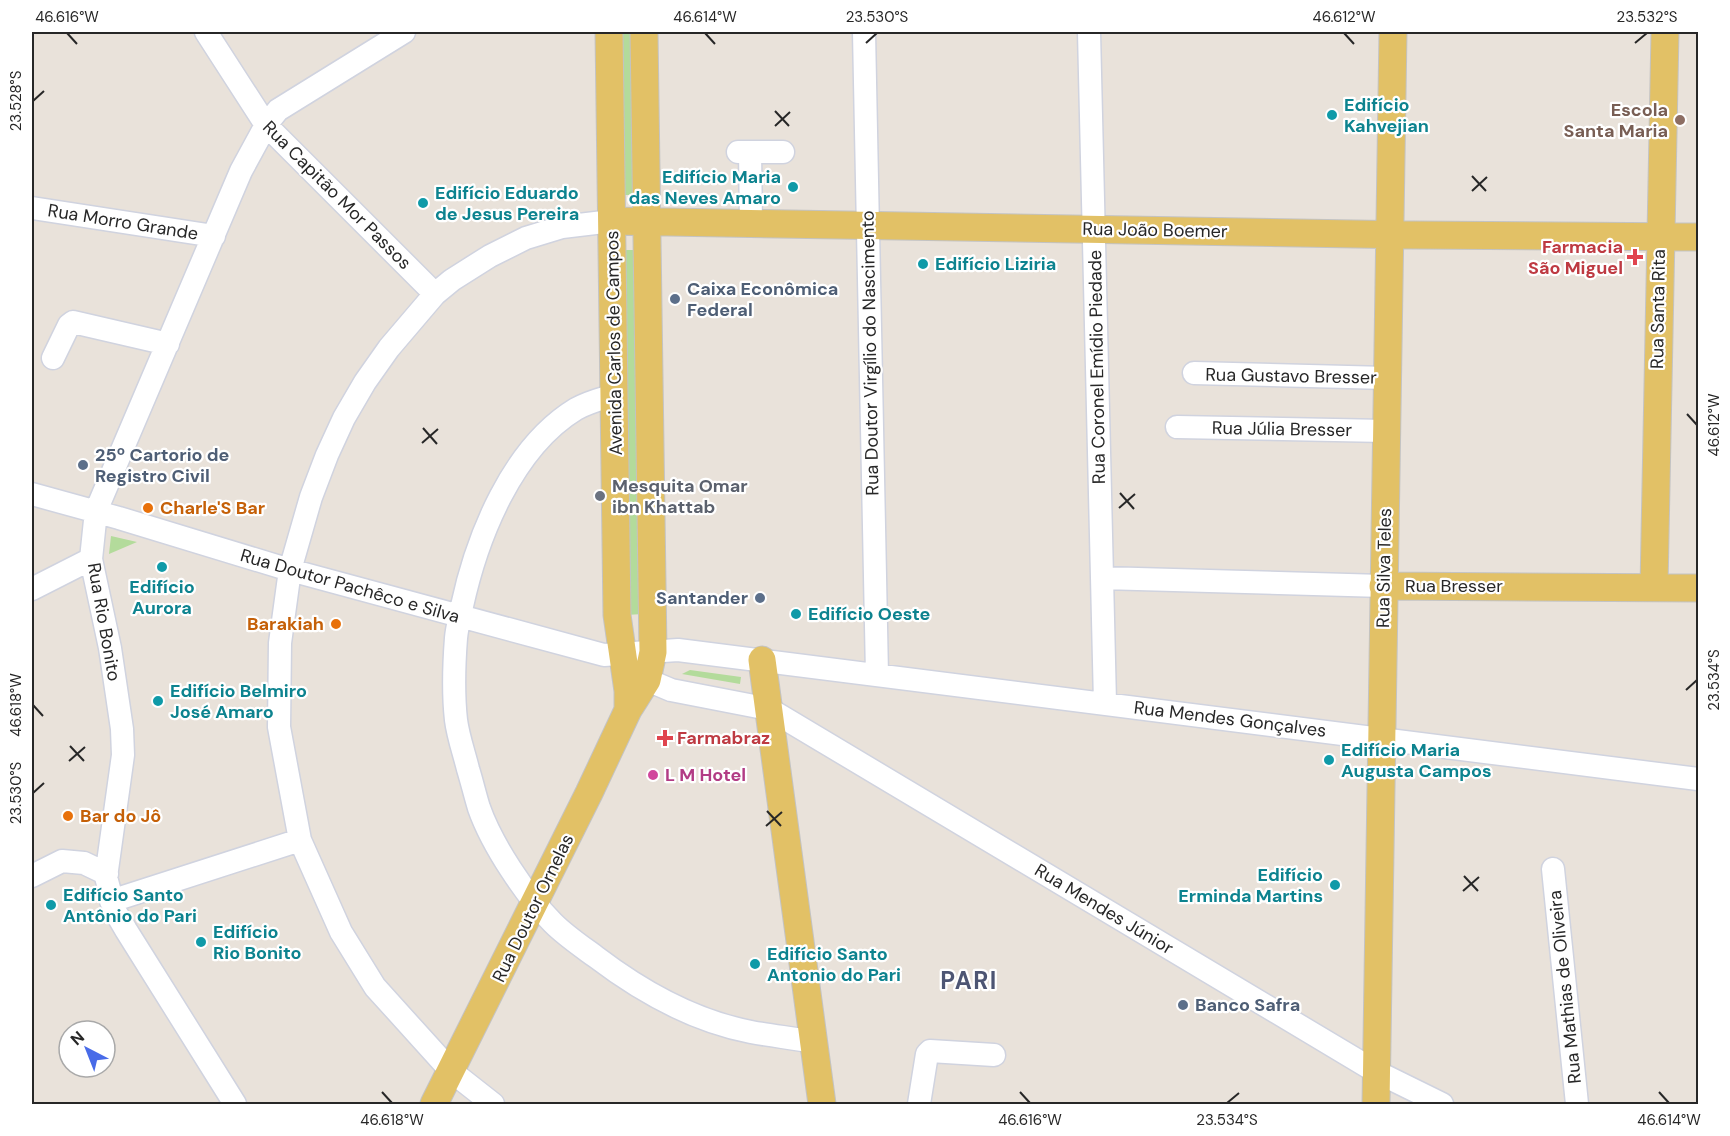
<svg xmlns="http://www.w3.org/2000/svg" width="1730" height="1136" viewBox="0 0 1730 1136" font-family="'DM Sans',sans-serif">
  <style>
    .green { fill: #b3db9b }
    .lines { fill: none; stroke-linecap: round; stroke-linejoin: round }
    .minor-casing { stroke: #d0d3df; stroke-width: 25 }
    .major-casing { stroke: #c3c3c3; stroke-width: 29 }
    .minor { stroke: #fff; stroke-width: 22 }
    .major { stroke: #e2c166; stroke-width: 27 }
    .ticks { fill: none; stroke: #272727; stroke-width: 2 }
    .culture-dot { fill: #0f9aa8; stroke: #fff; stroke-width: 2 }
    .education-dot { fill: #8d6e63; stroke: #fff; stroke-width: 2 }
    .health-dot { fill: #e0444e; stroke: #fff; stroke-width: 2 }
    .service-dot { fill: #5c6f8a; stroke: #fff; stroke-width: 2 }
    .worship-dot { fill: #6b7280; stroke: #fff; stroke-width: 2 }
    .food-dot { fill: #e8710a; stroke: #fff; stroke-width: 2 }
    .hotel-dot { fill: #d1479c; stroke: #fff; stroke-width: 2 }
    .labels { text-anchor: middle; stroke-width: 4.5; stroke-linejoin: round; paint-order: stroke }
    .culture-label { font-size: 18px; font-weight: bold; fill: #0d838f; stroke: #fff; text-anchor: start }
    .education-label { font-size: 18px; font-weight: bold; fill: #785e54; stroke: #fff; text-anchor: end }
    .street-label { font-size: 18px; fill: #272727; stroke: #fff }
    .health-label { font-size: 18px; font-weight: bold; fill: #be3a42; stroke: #fff; text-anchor: end }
    .service-label { font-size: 18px; font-weight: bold; fill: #4e5e75; stroke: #fff; text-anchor: start }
    .worship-label { font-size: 18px; font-weight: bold; fill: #5b616d; stroke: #fff; text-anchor: start }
    .food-label { font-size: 18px; font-weight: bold; fill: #c56008; stroke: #fff; text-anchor: start }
    .hotel-label { font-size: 18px; font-weight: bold; fill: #b23c85; stroke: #fff; text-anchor: start }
    .district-label { font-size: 24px; font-weight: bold; letter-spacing: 1.5px; fill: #4d5573; stroke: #fff }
    .neatline { fill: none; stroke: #272727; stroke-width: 2 }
    .ticks-label { font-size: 15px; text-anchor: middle; fill: #272727 }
  </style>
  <rect width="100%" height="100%" fill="#e9e2da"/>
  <path class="green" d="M618 32H635L637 195H620Z
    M621 250H638L643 614 626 615Z
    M111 536 137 542 109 554Z
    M690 670 741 677 740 684 682 674Z"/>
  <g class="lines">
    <g class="minor-casing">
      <path id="minor" d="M206 32 266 125 435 294
        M864 32 877 675
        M1089 32 1105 703
        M738 152H783
        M750 152 751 223
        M32 208 214 236
        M53 358 69 325 73 322 168 344
        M1194 373 1387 378
        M614 395C601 399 588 402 576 409 512 448 477 537 462 606 460 617 457 627 456 638 454 664 453 693 456 720 458 736 464 753 468 769 472 782 475 795 479 808 492 845 526 896 553 923 566 936 581 946 596 957 642 992 694 1021 751 1032 772 1036 793 1038 814 1042
        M1177 427 1386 431
        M32 494 119 518 290 570 604 655 678 650 1698 779
        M1102 578 1383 586
        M32 589 91 559
        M633 674 671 690 769 709 1375 1071 1442 1104
        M1553 869 1577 1104
        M32 876 62 861 84 863 107 874
        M111 901 300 840
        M235 1104 126 930 115 911 106 877 123 755 122 729 110 648 91 559 96 511 241 171 266 125 278 110 404 32
        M493 1104 451 1071 375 987 341 932 300 840 279 727 280 643 290 570 311 497 327 455 344 418 365 382 389 348 435 294 452 280 490 256 526 238 562 227 612 221
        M919 1104 927 1054 930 1051 994 1055"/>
    </g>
    <g class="major-casing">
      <path id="major" d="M609 32 617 615 628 691V710
        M612 221 1412 235 1698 237
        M1383 586 1698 588
        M1654 587 1665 32
        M762 660 822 1104
        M434 1104 589 793 628 710 647 680 653 652 644 32
        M1376 1104 1393 32"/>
    </g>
    <use href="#minor" class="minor"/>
    <use href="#major" class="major"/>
  </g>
  <path class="ticks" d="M67 33 77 44M705 33 715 44M1344 33 1354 44M866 43 877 33M1635 43 1647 33M33 101 44 91M775 111 789 126M775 126 790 112M1472 176 1486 191M1472 191 1487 177M1687 414 1697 425M423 428 437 444M422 443 438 429M1120 493 1134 509M1119 508 1135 494M1686 690 1697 680M33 705 43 716M70 746 84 761M69 761 85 747M33 793 44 783M767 811 781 826M766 826 782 812M1464 876 1478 891M1463 891 1479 877M382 1092 392 1103M1020 1092 1030 1103M1659 1092 1669 1103M1227 1103 1239 1093"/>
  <g class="culture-dot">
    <circle cx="1332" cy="115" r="6"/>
    <circle cx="793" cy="187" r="6"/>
    <circle cx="423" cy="203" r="6"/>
    <circle cx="923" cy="264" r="6"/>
    <circle cx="162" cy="567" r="6"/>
    <circle cx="796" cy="614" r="6"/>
    <circle cx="158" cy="701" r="6"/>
    <circle cx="1329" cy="760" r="6"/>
    <circle cx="1335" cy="885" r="6"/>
    <circle cx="51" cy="905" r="6"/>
    <circle cx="201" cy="942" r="6"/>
    <circle cx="755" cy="964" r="6"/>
  </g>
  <circle class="education-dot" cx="1680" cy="120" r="6"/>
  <g class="health-dot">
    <path d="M1632 248h6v6h6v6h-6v6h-6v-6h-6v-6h6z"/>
    <path d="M662 729h6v6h6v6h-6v6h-6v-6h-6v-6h6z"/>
  </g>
  <g class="service-dot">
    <circle cx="675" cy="299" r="6"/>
    <circle cx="83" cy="465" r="6"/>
    <circle cx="760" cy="598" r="6"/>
    <circle cx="1183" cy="1005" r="6"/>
  </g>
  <circle class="worship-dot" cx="600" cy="496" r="6"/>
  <g class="food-dot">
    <circle cx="148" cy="508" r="6"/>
    <circle cx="336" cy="624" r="6"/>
    <circle cx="68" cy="816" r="6"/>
  </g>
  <circle class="hotel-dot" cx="653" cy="775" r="6"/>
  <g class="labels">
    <g class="culture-label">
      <text x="1344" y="111">Edifício<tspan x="1344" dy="21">Kahvejian</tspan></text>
      <text x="781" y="183" text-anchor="end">Edifício Maria<tspan x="781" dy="21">das Neves Amaro</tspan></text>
      <text x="435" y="199">Edifício Eduardo<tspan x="435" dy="21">de Jesus Pereira</tspan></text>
      <text x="935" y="270">Edifício Liziria</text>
      <text x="162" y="593" text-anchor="middle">Edifício<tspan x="162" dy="21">Aurora</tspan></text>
      <text x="808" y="620">Edifício Oeste</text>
      <text x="170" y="697">Edifício Belmiro<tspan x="170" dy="21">José Amaro</tspan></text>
      <text x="1341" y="756">Edifício Maria<tspan x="1341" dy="21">Augusta Campos</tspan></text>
      <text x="1323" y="881" text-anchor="end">Edifício<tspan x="1323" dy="21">Erminda Martins</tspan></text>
      <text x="63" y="901">Edifício Santo<tspan x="63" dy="21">Antônio do Pari</tspan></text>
      <text x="213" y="938">Edifício<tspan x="213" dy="21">Rio Bonito</tspan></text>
      <text x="767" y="960">Edifício Santo<tspan x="767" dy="21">Antonio do Pari</tspan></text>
    </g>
    <g class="education-label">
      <text x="1668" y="116">Escola<tspan x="1668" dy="21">Santa Maria</tspan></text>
    </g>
    <g class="street-label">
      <text transform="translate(337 195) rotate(45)" y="6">Rua Capitão Mor Passos</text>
      <text transform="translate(123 222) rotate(9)" y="6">Rua Morro Grande</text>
      <text transform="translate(1155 230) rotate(1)" y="6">Rua João Boemer</text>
      <text transform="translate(1658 309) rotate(-89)" y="6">Rua Santa Rita</text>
      <text transform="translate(614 343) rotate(-91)" y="6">Avenida Carlos de Campos</text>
      <text transform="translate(870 353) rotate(-91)" y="6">Rua Doutor Virgílio do Nascimento</text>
      <text transform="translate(1097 367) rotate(-91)" y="6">Rua Coronel Emídio Piedade</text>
      <text transform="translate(1291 376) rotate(1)" y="6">Rua Gustavo Bresser</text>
      <text transform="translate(1282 429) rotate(1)" y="6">Rua Júlia Bresser</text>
      <text transform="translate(1384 568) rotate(-89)" y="6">Rua Silva Teles</text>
      <text transform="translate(350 586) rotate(16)" y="6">Rua Doutor Pachêco e Silva</text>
      <text x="1454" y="592">Rua Bresser</text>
      <text transform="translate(104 622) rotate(80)" y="6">Rua Rio Bonito</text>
      <text transform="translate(1230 719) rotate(7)" y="6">Rua Mendes Gonçalves</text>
      <text transform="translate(533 908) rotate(-64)" y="6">Rua Doutor Ornelas</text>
      <text transform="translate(1104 909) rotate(31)" y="6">Rua Mendes Júnior</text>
      <text transform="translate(1565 987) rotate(-96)" y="6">Rua Mathias de Oliveira</text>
    </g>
    <g class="health-label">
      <text x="1623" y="253">Farmacia<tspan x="1623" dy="21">São Miguel</tspan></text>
      <text x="677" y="744" text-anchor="start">Farmabraz</text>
    </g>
    <g class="service-label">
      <text x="687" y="295">Caixa Econômica<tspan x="687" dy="21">Federal</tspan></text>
      <text x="95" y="461">25º Cartorio de<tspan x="95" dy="21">Registro Civil</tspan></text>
      <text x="748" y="604" text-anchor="end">Santander</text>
      <text x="1195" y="1011">Banco Safra</text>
    </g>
    <g class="worship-label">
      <text x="612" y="492">Mesquita Omar<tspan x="612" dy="21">ibn Khattab</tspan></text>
    </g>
    <g class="food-label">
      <text x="160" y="514">Charle'S Bar</text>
      <text x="324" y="630" text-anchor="end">Barakiah</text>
      <text x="80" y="822">Bar do Jô</text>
    </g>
    <g class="hotel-label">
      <text x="665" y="781">L M Hotel</text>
    </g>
    <g class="district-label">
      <text x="969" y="989">PARI</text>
    </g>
  </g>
  <rect width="1730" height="1136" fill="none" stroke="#ffffff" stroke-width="66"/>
  <g transform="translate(87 1049) rotate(318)"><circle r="28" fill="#ffffff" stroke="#a9a9a9" stroke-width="1.5"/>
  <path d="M0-4.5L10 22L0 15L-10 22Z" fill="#486be8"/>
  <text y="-9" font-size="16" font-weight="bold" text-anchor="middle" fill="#272727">N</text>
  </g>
  <rect x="33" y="33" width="1664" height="1070" class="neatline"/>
  <g class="ticks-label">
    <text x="67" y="22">46.616°W</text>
    <text x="705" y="22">46.614°W</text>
    <text x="877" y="22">23.530°S</text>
    <text x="1344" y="22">46.612°W</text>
    <text x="1647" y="22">23.532°S</text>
    <text transform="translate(16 101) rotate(-90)" y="5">23.528°S</text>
    <text transform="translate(1714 425) rotate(-90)" y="5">46.612°W</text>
    <text transform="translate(1714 680) rotate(-90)" y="5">23.534°S</text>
    <text transform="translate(16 705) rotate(-90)" y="5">46.618°W</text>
    <text transform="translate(16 793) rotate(-90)" y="5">23.530°S</text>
    <text x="392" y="1125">46.618°W</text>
    <text x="1030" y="1125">46.616°W</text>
    <text x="1227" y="1125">23.534°S</text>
    <text x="1669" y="1125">46.614°W</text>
  </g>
</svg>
